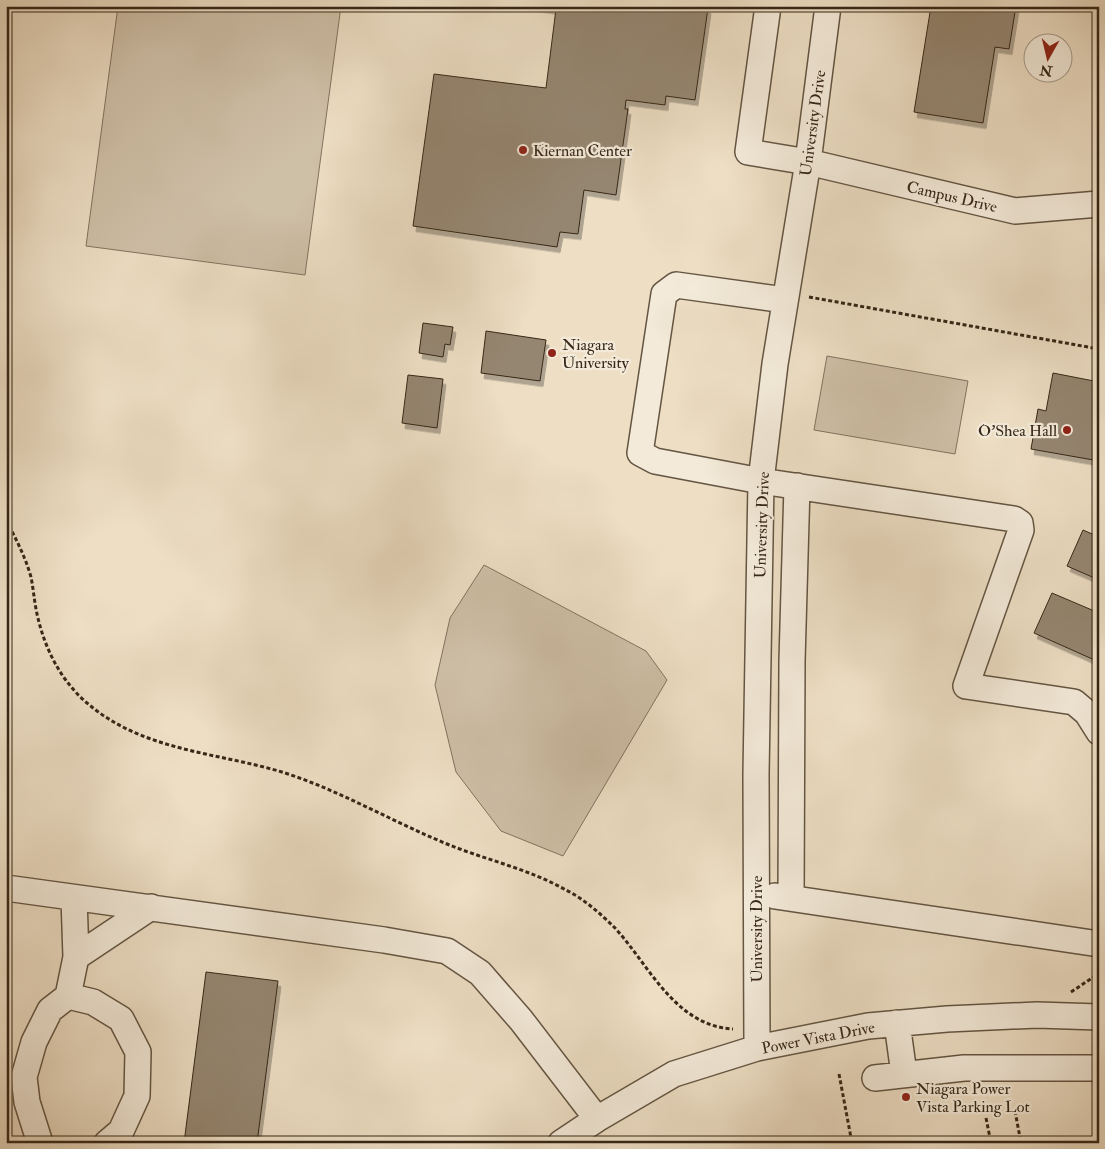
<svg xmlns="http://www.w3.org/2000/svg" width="1105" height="1149" viewBox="0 0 1105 1149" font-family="'IM FELL Double Pica',serif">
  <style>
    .green { fill: #cebfa7; stroke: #82735f }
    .building { fill: #958671; stroke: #362717; filter: url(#shadow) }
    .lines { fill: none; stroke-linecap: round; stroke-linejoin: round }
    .minor-casing { stroke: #645542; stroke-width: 28 }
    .path { stroke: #362717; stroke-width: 3; stroke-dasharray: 4 2.5; stroke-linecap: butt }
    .minor { stroke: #f3ead9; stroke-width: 25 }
    .poi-dot { fill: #8f2418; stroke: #f3ead9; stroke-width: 2 }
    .labels { text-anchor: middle; stroke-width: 4.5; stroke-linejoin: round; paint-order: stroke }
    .street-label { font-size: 16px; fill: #362717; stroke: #f3ead9 }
    .poi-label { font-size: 16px; fill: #362717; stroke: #f3ead9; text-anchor: start }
  </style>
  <defs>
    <filter id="shadow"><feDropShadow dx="3" dy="5.5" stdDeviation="0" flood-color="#0004"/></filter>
  </defs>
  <rect width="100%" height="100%" fill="#eddec4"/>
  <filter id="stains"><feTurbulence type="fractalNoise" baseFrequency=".004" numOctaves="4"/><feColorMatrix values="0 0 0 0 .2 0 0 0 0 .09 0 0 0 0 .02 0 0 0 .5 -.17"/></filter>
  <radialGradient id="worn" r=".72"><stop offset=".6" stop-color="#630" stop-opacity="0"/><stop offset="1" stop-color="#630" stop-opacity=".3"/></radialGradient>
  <path class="green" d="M118 6H341L305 275 86 246Z
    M827 356 968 381 955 454 814 430Z
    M484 565 646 651 667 680 563 856 501 831 456 772 435 685 450 618Z"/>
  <path class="building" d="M536 6H701L708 8 695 100 666 96 665 105 626 100 625 109H628L616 195 584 190 578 234 560 232 557 247 413 226 434 74 546 88 556 9Z
    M931 6H1016L1009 49 995 47 983 123 914 112Z
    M423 323 453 327 450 345 445 344 443 357 419 353Z
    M486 331 546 340 540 381 481 373Z
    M1053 373 1099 382V461L1031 449 1038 409 1046 411Z
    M408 375 443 379 437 428 402 423Z
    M1083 530 1099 537V580L1067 566Z
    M1052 593 1099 613V662L1034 633Z
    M206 972 278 981 257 1143H184Z"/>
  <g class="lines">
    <g class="minor-casing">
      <path id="minor" d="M768 6 748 152 808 162 1015 211 1099 204
        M785 300 676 285 664 294 640 453 655 461 761 481 1014 519 1020 523 1021 530 966 686 1074 702 1087 713 1099 732
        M6 888 384 940 447 951 480 973 521 1020 597 1119
        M775 896 1099 944
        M791 898 792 661 797 486
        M76 957 151 907
        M68 996 76 957 74 898
        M897 1023 904 1074
        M757 1048 756 774 761 481 775 364 808 162 828 6
        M875 1078 964 1068H1099
        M40 1143 27 1102 24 1077 34 1042 50 1010 68 996 93 1002 121 1019 138 1052 137 1096 121 1131 107 1143
        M561 1143 597 1119 674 1074 757 1048 868 1026 947 1019 1037 1015 1099 1017"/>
    </g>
    <path class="path" d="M809 297 1099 349
      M6 520C16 539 25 556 31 577 33 587 34 598 36 609 43 645 59 679 87 703 143 751 215 752 282 772 339 790 391 821 447 844 486 860 529 869 566 890 584 899 601 914 615 928 649 965 675 1026 733 1029
      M1071 992 1095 976 1096 973
      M839 1074 852 1143
      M1015 1111 1021 1143
      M986 1118 991 1143"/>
    <use href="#minor" class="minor"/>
  </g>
  <g class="poi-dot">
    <circle cx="523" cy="150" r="5"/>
    <circle cx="552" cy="353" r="5"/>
    <circle cx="1067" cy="430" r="5"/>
    <circle cx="906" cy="1097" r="5"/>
  </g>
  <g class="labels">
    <g class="street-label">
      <text transform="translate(812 123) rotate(-82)" y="6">University Drive</text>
      <text transform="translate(952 196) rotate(13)" y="6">Campus Drive</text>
      <text transform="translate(761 525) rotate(-88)" y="6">University Drive</text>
      <text transform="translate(756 929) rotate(-90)" y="6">University Drive</text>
      <text transform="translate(818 1037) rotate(-11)" y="6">Power Vista Drive</text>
    </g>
    <g class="poi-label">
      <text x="533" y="156">Kiernan Center</text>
      <text x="562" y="350">Niagara<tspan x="562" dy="18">University</tspan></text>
      <text x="1057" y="436" text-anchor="end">O'Shea Hall</text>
      <text x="916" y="1094">Niagara Power<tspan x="916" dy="18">Vista Parking Lot</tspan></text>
    </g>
  </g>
  <rect width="1105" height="1149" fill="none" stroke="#eddec4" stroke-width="25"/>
  <rect x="8" y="8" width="1090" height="1134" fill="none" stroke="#362717" stroke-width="2.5"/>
  <rect x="12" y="12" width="1080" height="1124" fill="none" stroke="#362717"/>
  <g transform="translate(1048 58) rotate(188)"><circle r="24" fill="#f3ead9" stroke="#a79c8b"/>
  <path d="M0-4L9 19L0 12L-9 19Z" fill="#8f2418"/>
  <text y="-8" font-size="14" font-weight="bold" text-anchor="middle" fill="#362717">N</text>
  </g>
  <rect width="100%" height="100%" filter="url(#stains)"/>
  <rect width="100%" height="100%" fill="url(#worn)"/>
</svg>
